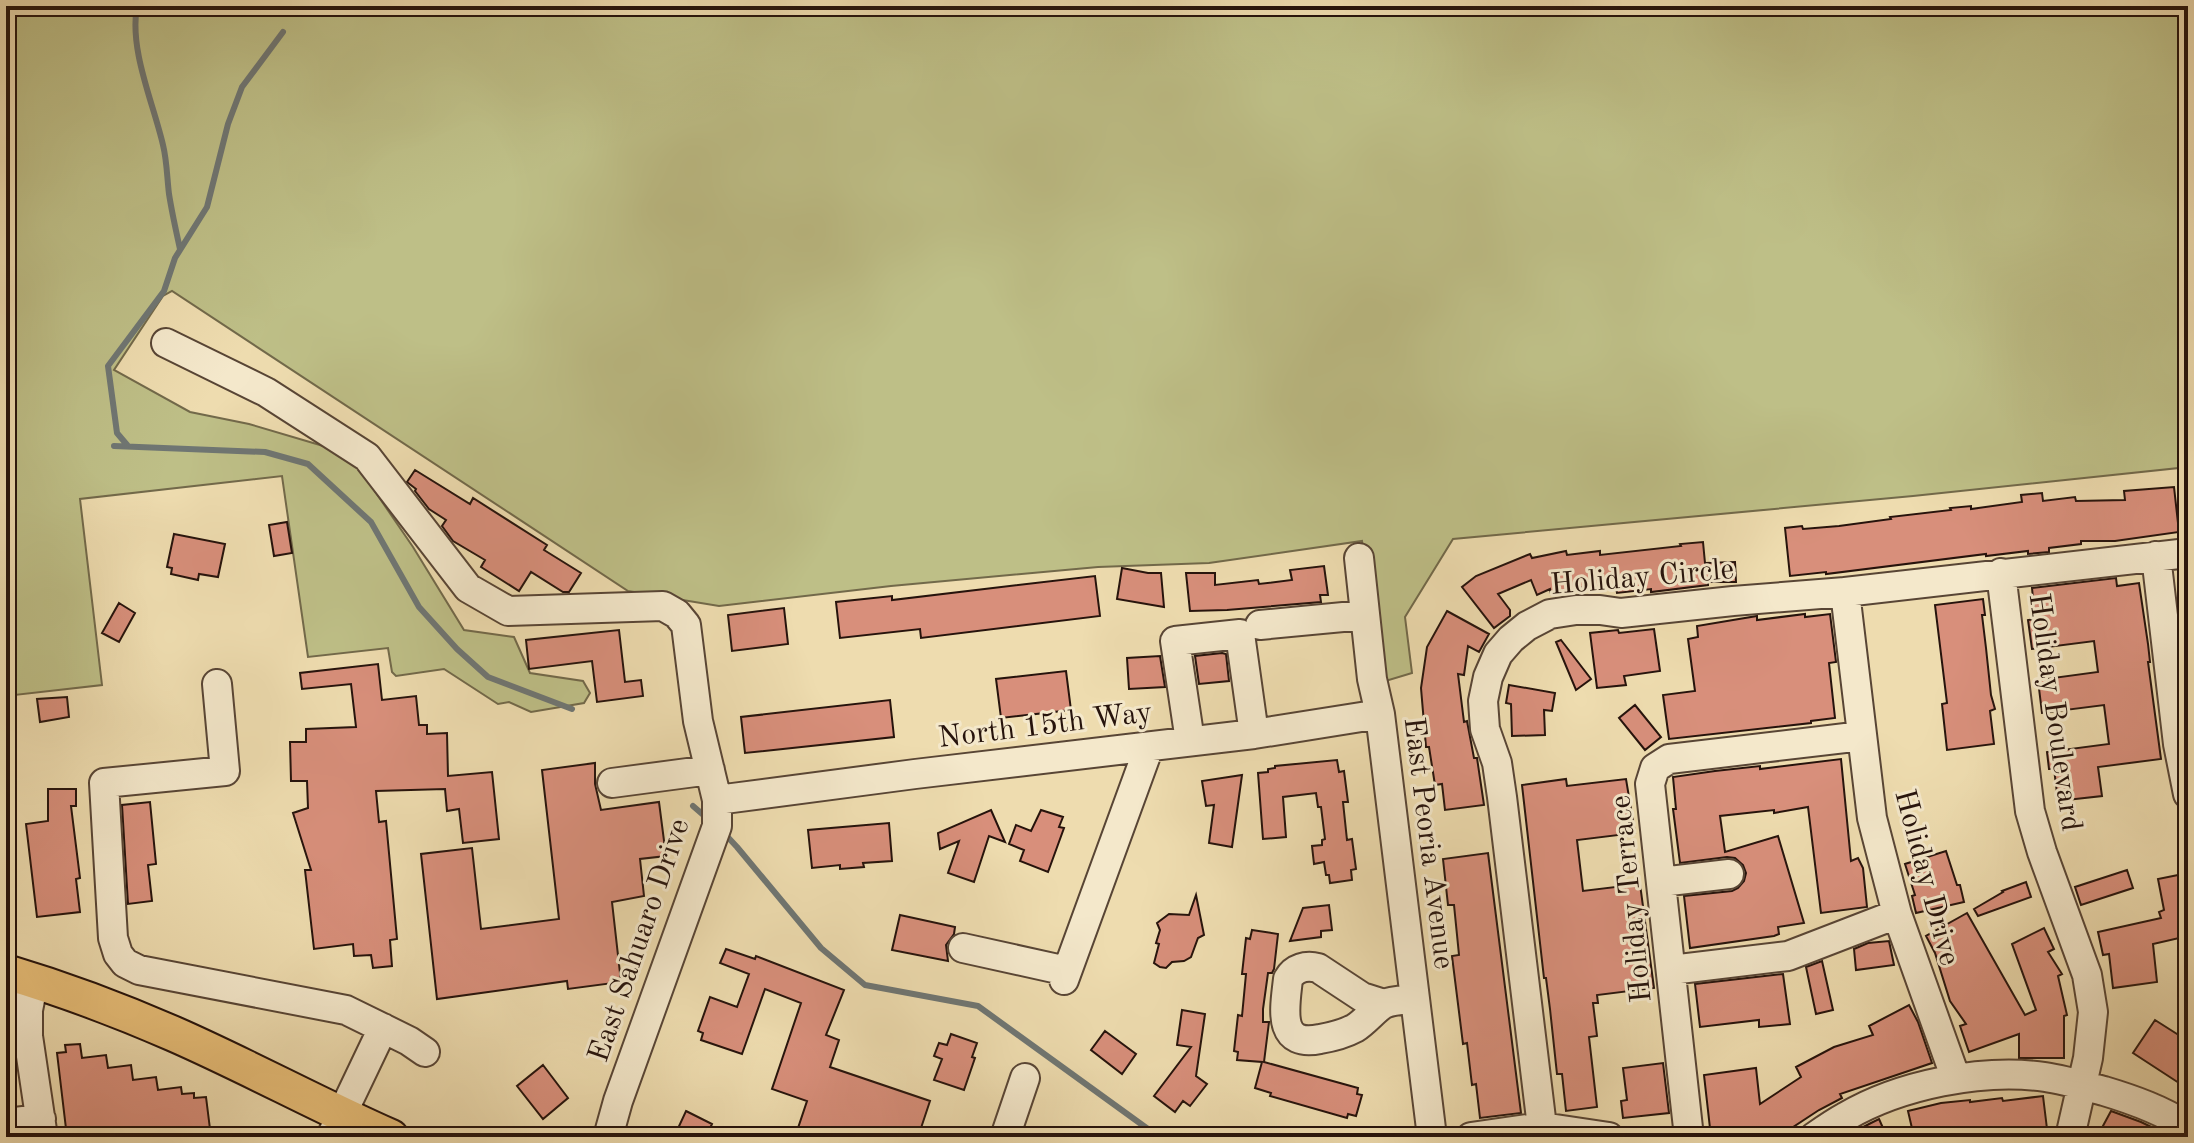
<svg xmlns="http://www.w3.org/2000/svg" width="2194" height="1143" viewBox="0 0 2194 1143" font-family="'Old Standard TT',serif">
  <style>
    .green { fill: #bebf87; stroke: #72694a; stroke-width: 2 }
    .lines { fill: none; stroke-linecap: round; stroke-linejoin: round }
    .stream { stroke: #6f7673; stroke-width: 6 }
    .building { fill: #d88f7b; stroke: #26130c; stroke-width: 2 }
    .minor-casing { stroke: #584535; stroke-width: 32 }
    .major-casing { stroke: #26130c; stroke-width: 38 }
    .minor { stroke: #f4e8cb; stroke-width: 28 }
    .major { stroke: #e7be78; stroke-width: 34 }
    .labels { text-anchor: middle; stroke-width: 6; stroke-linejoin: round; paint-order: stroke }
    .street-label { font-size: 30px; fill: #26130c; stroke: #f4e8cb }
  </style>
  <rect width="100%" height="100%" fill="#eedcaf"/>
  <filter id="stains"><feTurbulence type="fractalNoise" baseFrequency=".0025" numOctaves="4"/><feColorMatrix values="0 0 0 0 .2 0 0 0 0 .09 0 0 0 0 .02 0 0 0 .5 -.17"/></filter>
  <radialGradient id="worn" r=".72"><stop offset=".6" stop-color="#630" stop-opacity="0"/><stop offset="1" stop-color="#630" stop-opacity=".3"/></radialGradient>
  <path class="green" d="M6 6H2188V467L1913 496 1453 539 1405 617 1412 673 1379 683 1362 541 1209 563 1098 567 891 586 719 606 628 591 172 291 163 296 114 370 190 412 249 424 330 448 359 468 413 547 464 630 514 637 530 673 583 681 590 693 584 703 531 712 509 702 498 704 444 669 396 676 392 672 388 648 308 657 282 476 80 499 102 685 6 696Z"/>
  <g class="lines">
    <path class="stream" d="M137 6C129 50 153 102 163 145 167 161 167 178 169 194 172 213 176 231 180 249
      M114 446 265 452 308 464 371 522 419 607 457 649 488 677 572 709
      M128 446 117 433 108 366 164 291 175 258 207 207 228 124 242 87 283 32
      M693 806 708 819
      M723 832 737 847 821 948 865 985 978 1006 1159 1137"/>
  </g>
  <path class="building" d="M415 470 470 504 473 498 547 545 544 550 581 573 569 592H563L531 572 519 591 481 567 485 560 453 541 442 526 446 520 429 509 415 491 416 489 407 482Z
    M2174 487 2179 532 2115 541H2081V544L2049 548V552L2028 554V551L1986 556V554L1826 574V572L1790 576 1785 528 1802 526 1803 529 1839 526 1891 519 1890 517 1951 510 1950 508 1971 506V509L2022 502 2021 495 2042 493 2043 501 2075 497 2076 501 2125 500 2124 491Z
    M287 522 292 553 274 556 269 525Z
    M174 534 225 544 218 577 199 574 198 580 171 574 172 568 167 567Z
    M1703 542 1705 563 1735 562 1736 582H1708V585L1651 592V589L1617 593 1616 587 1585 590 1584 587 1551 594 1550 589 1537 595 1531 580 1498 594 1510 610V616L1494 628 1462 587 1476 576 1530 554 1532 558 1566 551 1567 555 1600 551V555L1681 546 1680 544Z
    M1324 566 1328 595H1320L1321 602 1227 610 1190 611 1186 573H1215V585L1258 580 1259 584 1292 580 1290 570Z
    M1122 568 1148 573H1161L1164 607 1117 599Z
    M1095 576 1100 616 921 638 920 629 840 638 836 602 892 596V600Z
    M2116 578 2117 586 2139 583 2148 644 2150 662H2148L2161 759 2098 767 2102 796 2058 801 2054 769H2049L2047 752 2109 744 2104 705 2042 713 2038 680 2098 672 2094 641 2032 649 2028 620 2035 619 2032 588Z
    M1983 599 1985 615H1982L1986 648 1991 695 1995 709 1990 711 1994 744 1947 750 1942 704 1947 703 1935 605Z
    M119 603 135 613 119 642 102 633Z
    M784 608 788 644 732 651 728 615Z
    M1447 611 1489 634 1479 652 1468 646 1464 675 1458 674 1464 722 1467 721 1474 758H1477L1484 805 1445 810 1442 784 1435 785 1429 747H1426L1421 688 1427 647Z
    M1805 614V617L1830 614 1836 662 1829 663 1835 718 1811 721V723L1669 739 1663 695 1695 691 1688 639 1698 637 1697 626 1757 616V620Z
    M1654 629 1660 671 1624 676 1626 685 1597 688 1590 633 1618 630 1619 633Z
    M619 630 625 682 641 680 643 696 597 702 592 661 529 669 526 640Z
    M1561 640 1591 679 1576 690 1556 642Z
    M1222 653 1226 654 1229 681 1199 684 1195 656Z
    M1160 656 1165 687 1129 689 1127 658Z
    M378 664 382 700 416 696 419 725H427V734L447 733 448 776 492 772 499 839 463 843 459 809 447 811 445 789 376 791 379 822 386 821 397 939 390 940 392 966 373 968 371 955 354 956 353 944 314 949 305 870H311L293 813 308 808 307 781H291L290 742H306V729L356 727 351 684 302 689 300 673Z
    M1066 671 1071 710 1001 718 996 679Z
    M1509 685 1555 693 1552 711 1544 710 1545 735 1512 736 1511 704 1506 703Z
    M67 697 69 717 40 722 37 699Z
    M890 700 894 737 745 753 741 717Z
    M1635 705 1661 737 1645 750 1619 718Z
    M1841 759 1851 861 1858 858 1863 868 1867 907 1821 913 1808 807 1774 813V810L1720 816 1725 852 1778 836 1804 923 1778 927 1779 934 1774 936 1690 948 1684 896 1732 891 1738 888 1744 881 1746 873 1743 865 1735 858 1727 857 1680 863 1673 809H1676L1673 777 1715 771 1760 766V769Z
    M1337 760 1339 772 1344 771 1348 802H1343L1347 840 1352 839 1356 869 1351 870 1352 880 1330 883 1329 875H1326L1324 862 1314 864 1312 846 1322 845V840L1325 839 1321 807H1318L1316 793 1283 797 1286 837 1263 839 1258 773 1268 772V769L1275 768V766Z
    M595 763V784L601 810 659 802 666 856 640 859 644 896 612 902 621 982 568 989 567 981 437 999 421 854 472 848 481 929 559 919 542 770Z
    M1242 775 1232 847 1209 843 1214 805 1206 806 1202 781Z
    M1566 779 1567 786 1626 779 1635 833 1577 840 1583 891 1640 884 1654 988 1597 995 1598 1003H1593L1597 1036 1589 1037 1597 1107 1566 1111 1562 1074H1557L1550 1009 1546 978H1544L1522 785Z
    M48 789H76V806H71L80 878 76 879 80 912 37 917 26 824 48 821Z
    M150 802 156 864 148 865 152 901 128 904 122 805Z
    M991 810 1005 842 989 836 974 882 948 873 959 841 940 849 938 833Z
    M1041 810 1063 817 1059 827 1064 828 1048 872 1020 861 1024 850 1009 844 1016 825 1031 831Z
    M889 823 892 861 863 863 864 867 840 869V865L812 868 808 830Z
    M1946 851 1957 885H1960L1964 902 1916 913 1912 896 1915 895 1905 864Z
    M1488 853 1521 1113 1480 1118 1476 1084 1472 1085 1467 1043 1463 1044 1452 956 1459 955 1454 905H1448L1443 859Z
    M2127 870 2133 888 2081 905 2075 887Z
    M2188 873V936L2153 944 2157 982 2113 988 2109 954 2103 955 2098 932 2161 918 2159 912 2164 910 2158 879Z
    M2026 882 2031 897 1978 916 1974 909 2003 892 2002 891Z
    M1196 895 1204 935 1198 938 1191 957 1184 961 1172 962 1166 968 1160 967 1154 963 1159 944 1156 943 1160 930 1157 923 1169 914 1189 915Z
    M1329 905 1332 930 1321 931V937L1290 941 1303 908Z
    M1967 913 2025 1015 2036 1010 2012 944 2044 928 2054 949 2048 952 2062 974 2058 976 2067 1015 2064 1016V1058H2019V1034L1969 1052 1960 1026 1966 1024 1950 1001 1935 953 1926 936Z
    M900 915 955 927 954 934 946 945 948 961 892 950Z
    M1252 930 1278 934 1274 969 1272 973H1268L1263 1009V1022H1269L1264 1062 1358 1088 1357 1094 1362 1095 1356 1116 1348 1114 1347 1118 1270 1096 1271 1093 1255 1088 1262 1062 1237 1060 1238 1052 1234 1051 1238 1015 1242 1016 1246 974H1242L1246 938 1250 939Z
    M1889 941 1894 965 1856 970 1854 949 1868 943Z
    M726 949 755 959 756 956 844 990 826 1035 839 1040 830 1067 930 1101 918 1137H795L807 1101 772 1089 801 1003 765 989 742 1054 701 1040 703 1033 698 1031 710 997 737 1007 749 974 720 963Z
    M1822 961 1833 1010 1816 1014 1806 967Z
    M1783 974 1790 1024 1759 1027V1020L1700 1027 1695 984Z
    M1909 1005 1918 1022 1932 1063 1840 1094 1842 1098 1819 1110 1778 1137H1711L1704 1075 1756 1068 1760 1104 1801 1077 1796 1067 1834 1047 1873 1035 1869 1026Z
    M1182 1010 1205 1014 1196 1076 1207 1084 1190 1106 1183 1101 1175 1112 1154 1096 1191 1047 1177 1045Z
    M2155 1020 2188 1041V1083L2182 1079 2179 1083 2133 1053Z
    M1105 1031 1136 1054 1122 1074 1091 1050Z
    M951 1034 977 1043 972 1057 975 1058 964 1090 934 1080 942 1059 934 1056 939 1043 947 1045Z
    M80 1044 82 1058 106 1055 108 1068 131 1065 133 1080 156 1077 158 1090 181 1087 182 1094 194 1093V1098L206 1097 211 1137H67L57 1053 66 1052 65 1045Z
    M1663 1063 1669 1113 1623 1118 1621 1101 1627 1100 1623 1068Z
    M543 1065 568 1098 543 1119 517 1086Z
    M2043 1096 2048 1137H1914L1908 1111 1941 1103 1970 1100V1102L2002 1098 2003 1101Z
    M686 1111 712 1124 706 1137H674Z
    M2111 1111 2141 1122 2172 1137H2097Z
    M1879 1119 1887 1137H1844L1871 1123Z"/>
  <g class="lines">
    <g class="minor-casing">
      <path id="minor" d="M166 343 266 392 367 457 468 588 508 611 663 606 677 614 686 625 698 721 717 800V826L618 1101 608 1137
        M2156 556 2178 744 2188 794
        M1359 558 1372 679 1380 714 1432 1137
        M2001 573 2030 811 2042 852 2087 975 2093 1012 2088 1058 2070 1137
        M1845 592 1872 818 1897 914 1956 1079
        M1260 625 1364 615
        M217 684 225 771 104 783 113 938 118 954 125 963 139 970 346 1010 409 1041 425 1052
        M1190 741 1175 641 1240 634 1254 734
        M612 783 710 770
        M717 800 915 774 1254 734 1380 714
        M1661 882 1729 874
        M963 948 1067 971
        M1671 970 1788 956 1897 914
        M34 980 28 1010V1036L43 1137
        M1064 980 1149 747
        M1384 1004 1362 997 1318 968C1306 965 1294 968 1288 979 1285 1007 1276 1048 1320 1039 1332 1037 1344 1034 1355 1028 1365 1022 1376 1008 1384 1004 1392 1000 1406 1000 1415 999
        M6 1123 41 1119
        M1542 1127 1502 797 1497 763 1485 729 1483 701 1488 677 1498 654 1511 639 1527 626 1550 614 1576 610H1600L1621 613 1733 601 1845 592 2188 553
        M331 1137 383 1028
        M1005 1137 1025 1078
        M1471 1137 1542 1127 1609 1137
        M1689 1137 1650 784 1655 768 1669 759 1862 736
        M1814 1137C1824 1130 1834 1123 1845 1117 1899 1085 1982 1068 2045 1077 2065 1080 2085 1086 2104 1091 2134 1100 2162 1110 2188 1127"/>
    </g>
    <g class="major-casing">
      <path id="major" d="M6 972C63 989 119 1010 174 1034 247 1066 318 1105 391 1137"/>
    </g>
    <use href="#minor" class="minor"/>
    <use href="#major" class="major"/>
  </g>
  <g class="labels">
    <g class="street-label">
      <text transform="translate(1642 576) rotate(-5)" y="10">Holiday Circle</text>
      <text transform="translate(2056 712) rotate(82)" y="10">Holiday Boulevard</text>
      <text transform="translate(1045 724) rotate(-7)" y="10">North 15th Way</text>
      <text transform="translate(1430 843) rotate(83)" y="10">East Peoria Avenue</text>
      <text transform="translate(1928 877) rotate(75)" y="10">Holiday Drive</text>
      <text transform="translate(1630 899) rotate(-96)" y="10">Holiday Terrace</text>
      <text transform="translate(638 940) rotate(-71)" y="10">East Sahuaro Drive</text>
    </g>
  </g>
  <rect width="2194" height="1143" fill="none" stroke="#eedcaf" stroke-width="32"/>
  <rect x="8" y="8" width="2178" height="1127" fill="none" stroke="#26130c" stroke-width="4"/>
  <rect x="16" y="16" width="2162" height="1111" fill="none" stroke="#26130c" stroke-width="2"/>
  <rect width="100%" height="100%" filter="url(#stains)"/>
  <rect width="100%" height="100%" fill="url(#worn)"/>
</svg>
